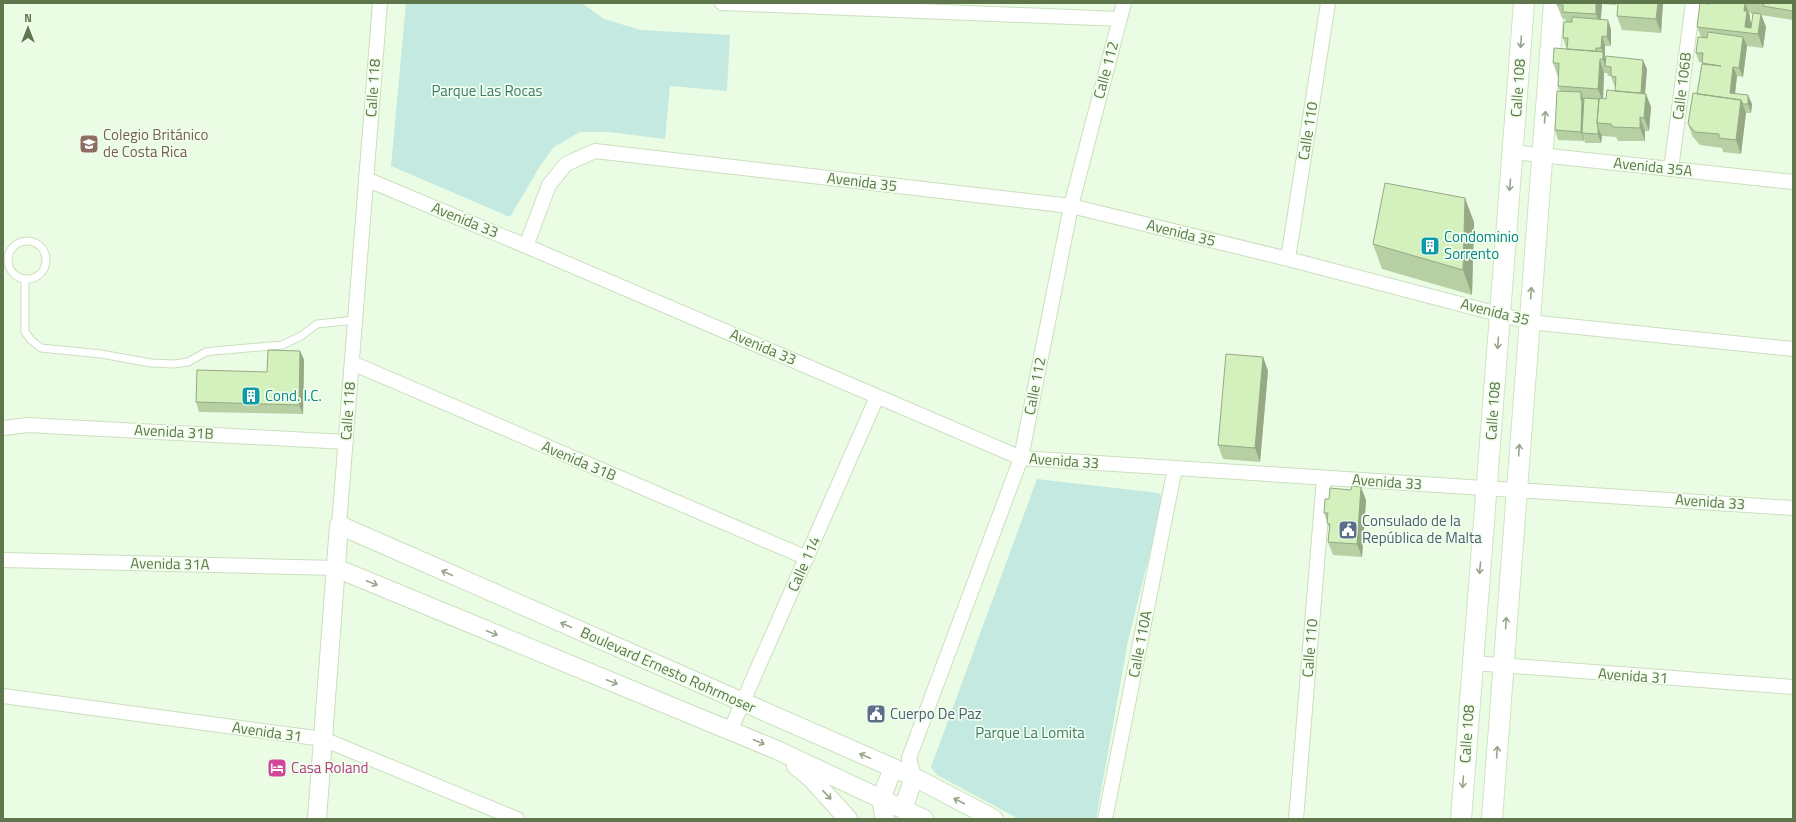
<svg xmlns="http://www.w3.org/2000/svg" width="1796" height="822" viewBox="0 0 1796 822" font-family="'Titillium Web',sans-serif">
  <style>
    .green { fill: #c4e9e0 }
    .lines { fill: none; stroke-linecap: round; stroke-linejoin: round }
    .service-casing { stroke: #cadfbe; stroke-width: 9 }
    .minor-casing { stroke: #cadfbe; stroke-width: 16 }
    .tertiary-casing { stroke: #cadfbe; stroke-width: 20 }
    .secondary-casing { stroke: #cde5bf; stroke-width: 22 }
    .service { stroke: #fff; stroke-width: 7 }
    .minor { stroke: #fff; stroke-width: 14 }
    .tertiary { stroke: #fff; stroke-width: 18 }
    .secondary { stroke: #fff; stroke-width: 20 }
    .wall { fill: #b6cfa3; fill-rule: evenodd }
    .shaded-wall { fill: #94a984 }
    .building { fill: #d4f1bd; stroke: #94a984 }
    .oneway { stroke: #97a58a }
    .labels { text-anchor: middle; stroke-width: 3.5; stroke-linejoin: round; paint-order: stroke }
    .street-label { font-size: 15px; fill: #5f754b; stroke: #f0ffec }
    .park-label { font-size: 15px; fill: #427a73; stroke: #f0ffec }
    .education-label { font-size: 15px; fill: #785e54; stroke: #f0ffec; text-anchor: start }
    .culture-label { font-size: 15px; fill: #0d838f; stroke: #f0ffec; text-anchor: start }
    .service-label { font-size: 15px; fill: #4e5e75; stroke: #f0ffec; text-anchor: start }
    .hotel-label { font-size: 15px; fill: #b23c85; stroke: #f0ffec; text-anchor: start }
  </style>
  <rect width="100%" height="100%" fill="#ebfce5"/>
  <path class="green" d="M406 3H582L604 19 641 30 730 35 727 91 670 86 665 139 609 132H580L554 147 540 166 510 217 391 166Z
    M1037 479 1159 493 1163 500 1128 641 1096 819H1019L937 775 931 767Z"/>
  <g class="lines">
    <g class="service-casing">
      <path id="service" d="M8 260a19 19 0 1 1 38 0a19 19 0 1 1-38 0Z
        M25 279V332L31 340 41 348 101 354 151 363 174 364 188 362 206 352 214 351 282 345 301 336 317 324 355 320"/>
    </g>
    <g class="minor-casing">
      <path id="minor" d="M722 3 1120 19
        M1513 152 1793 182
        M1671 169 1693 3
        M366 179 526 246 1021 458 1793 508
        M526 246 549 185 566 164 595 151 1071 206 1288 259 1529 322 1793 349
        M1288 259 1328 3
        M352 363 807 558
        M3 428 28 425 346 442
        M339 525 380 3
        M3 560 336 568
        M1473 663 1793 687
        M3 696 323 739 517 819
        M730 731 877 397
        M914 777 909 758 1021 458 1071 206 1124 3
        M1105 819 1175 468
        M1296 819 1324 478"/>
    </g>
    <g class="tertiary-casing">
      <path id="tertiary" d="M336 568 777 750 924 819
        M796 766 811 778 848 819
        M903 809 914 777
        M317 819 339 525 914 777 994 819
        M885 819 881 799 893 768"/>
    </g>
    <g class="secondary-casing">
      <path id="secondary" d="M1461 819 1524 3
        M1492 819 1554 3"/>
    </g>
    <use href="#service" class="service"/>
    <use href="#minor" class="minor"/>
    <use href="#tertiary" class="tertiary"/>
    <use href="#secondary" class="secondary"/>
  </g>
  <path class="wall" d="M1558 3H1617L1616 5 1602 4 1601 19 1611 29V46H1605V57L1606 59 1647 69 1645 93 1646 94 1651 107 1649 131H1645V141H1618L1616 137 1602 136 1601 143H1585L1584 139V141L1558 140 1555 130 1560 91 1558 86V77L1553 63 1567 49V47H1566L1563 38 1566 22 1565 19 1562 18 1557 5ZM1604 73H1607L1608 76H1611L1614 85 1616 86 1615 91 1606 99H1603Z
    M1618 3H1663L1661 33 1622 30 1617 16Z
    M1706 3H1793V20L1761 15 1766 27 1763 48 1747 46 1743 77 1737 76 1735 94 1752 104 1751 113H1746L1741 154 1723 152 1722 148 1700 145 1693 137 1688 124 1697 94 1702 64V62H1699L1696 53 1701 37 1697 27 1706 4ZM1749 13 1753 14 1752 25 1750 20V16Z
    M1474 222 1472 295 1382 269 1373 244Z
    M300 351 304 360 303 414 199 412 196 402 267 372Z
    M1263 357 1268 371 1260 462 1223 459 1218 445Z
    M1366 500 1362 557 1333 555 1328 542 1329 528 1324 513Z"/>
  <path class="shaded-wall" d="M1596 3H1602V4L1600 27 1596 14Z
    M1658 3H1663L1661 33 1656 19Z
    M1745 3 1750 16V20L1752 25 1750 33 1745 27 1744 11Z
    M1761 14 1766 27 1763 48 1758 34Z
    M1608 20 1611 29V46L1607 37Z
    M1602 36 1605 46V57L1608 66H1605L1603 59V52L1601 48Z
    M1743 37 1747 46 1743 77 1739 68Z
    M1596 48 1604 73 1603 102 1598 89 1596 55Z
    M1643 60 1647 69 1644 106 1641 97Z
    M1733 67 1737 76 1734 102 1730 93Z
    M1581 92 1584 102 1582 133 1584 139V141L1581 132Z
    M1646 94 1651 107 1649 131 1644 118Z
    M1748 95 1752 104 1751 113 1748 104Z
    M1741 100 1746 113 1741 154 1736 140Z
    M1640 117 1645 131V141L1640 128Z
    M1598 128 1602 136 1601 143 1598 134Z
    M1465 198 1474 222 1472 295 1463 270Z
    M300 351 304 360 303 414 299 405Z
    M1263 357 1268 371 1260 462 1255 448Z
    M1361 487 1366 500 1362 557 1357 544Z"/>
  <path class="building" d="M1558 3H1596V14L1563 12V5H1557Z
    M1618 3H1658L1656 19 1617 16Z
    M1700 3 1709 4V3H1745L1744 11H1747L1745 27 1751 28 1753 13 1761 14 1758 34 1697 27Z
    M1764 3H1793V11L1763 6Z
    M1572 17 1608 20 1607 37 1602 36 1601 48H1596V51L1567 49 1568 38H1563L1564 22H1572Z
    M1708 32 1743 37 1739 68 1733 67 1730 93 1748 95V104H1743L1741 100 1697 94 1702 64 1721 66 1702 63 1703 53H1696L1698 37 1707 38Z
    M1554 48 1603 52V59H1600L1598 89 1558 86 1559 63H1553Z
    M1606 56 1643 60 1641 93 1615 91 1616 77 1611 76V67L1605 66Z
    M1607 90 1646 94 1644 118 1640 117V128L1613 127 1611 124 1597 123 1599 98 1606 99Z
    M1557 91 1581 92V100H1582L1581 132 1555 130Z
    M1693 93 1741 100 1736 140 1719 138V134L1695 132 1688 124Z
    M1584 98 1599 99 1597 123 1598 128V134L1582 133Z
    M1385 183 1465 198 1463 270 1373 244Z
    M268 350 300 351 299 405 196 402 197 370 267 372Z
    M1226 354 1263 357 1255 448 1218 445Z
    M1352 486 1361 487 1357 544 1328 542 1330 524 1327 523 1328 513H1324L1325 499H1329L1330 488 1351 490Z"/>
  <defs><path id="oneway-shaft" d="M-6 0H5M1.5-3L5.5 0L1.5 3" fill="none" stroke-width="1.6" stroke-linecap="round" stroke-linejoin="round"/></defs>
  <g class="oneway">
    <use href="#oneway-shaft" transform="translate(1521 42) rotate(94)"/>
    <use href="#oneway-shaft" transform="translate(1545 117) rotate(-85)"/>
    <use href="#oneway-shaft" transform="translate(1510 185) rotate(95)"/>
    <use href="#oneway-shaft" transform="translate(1531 293) rotate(-86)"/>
    <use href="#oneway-shaft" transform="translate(1498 343) rotate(94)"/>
    <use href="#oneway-shaft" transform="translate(1519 450) rotate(-86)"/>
    <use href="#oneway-shaft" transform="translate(1480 568) rotate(95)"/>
    <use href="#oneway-shaft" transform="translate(447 573) rotate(-156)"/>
    <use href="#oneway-shaft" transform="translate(372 583) rotate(22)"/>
    <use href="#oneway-shaft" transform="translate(1506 623) rotate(-86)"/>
    <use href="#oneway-shaft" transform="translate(566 625) rotate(-156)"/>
    <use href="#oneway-shaft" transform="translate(492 633) rotate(22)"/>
    <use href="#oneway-shaft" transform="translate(612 682) rotate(22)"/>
    <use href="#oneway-shaft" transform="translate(759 742) rotate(22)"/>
    <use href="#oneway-shaft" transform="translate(1497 752) rotate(-86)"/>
    <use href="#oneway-shaft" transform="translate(865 756) rotate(-157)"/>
    <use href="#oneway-shaft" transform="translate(1463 782) rotate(94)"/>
    <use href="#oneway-shaft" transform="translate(827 795) rotate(47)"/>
    <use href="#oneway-shaft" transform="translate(959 801) rotate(-152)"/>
  </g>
  <defs>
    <g id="school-square" transform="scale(1)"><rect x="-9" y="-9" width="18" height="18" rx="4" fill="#8d6e63" stroke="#f0ffec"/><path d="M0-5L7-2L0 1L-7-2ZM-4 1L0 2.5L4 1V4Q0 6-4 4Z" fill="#fff"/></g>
    <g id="building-square" transform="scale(1)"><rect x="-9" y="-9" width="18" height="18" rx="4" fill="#0f9aa8" stroke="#f0ffec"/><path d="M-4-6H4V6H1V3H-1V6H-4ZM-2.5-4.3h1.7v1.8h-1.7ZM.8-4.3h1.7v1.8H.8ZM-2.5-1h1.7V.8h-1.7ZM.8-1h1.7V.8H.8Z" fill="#fff"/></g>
    <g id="civic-square" transform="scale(1)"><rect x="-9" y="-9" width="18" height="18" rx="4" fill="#5c6f8a" stroke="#f0ffec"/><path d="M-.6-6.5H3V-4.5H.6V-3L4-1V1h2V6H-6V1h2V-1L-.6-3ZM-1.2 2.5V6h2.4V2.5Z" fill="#fff"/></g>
    <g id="hotel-square" transform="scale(1)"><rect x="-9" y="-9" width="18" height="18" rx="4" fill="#d1479c" stroke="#f0ffec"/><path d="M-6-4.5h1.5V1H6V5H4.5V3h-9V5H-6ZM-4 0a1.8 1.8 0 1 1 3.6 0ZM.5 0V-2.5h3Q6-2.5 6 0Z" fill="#fff"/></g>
  </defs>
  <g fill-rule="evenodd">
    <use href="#school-square" x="89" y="144"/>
    <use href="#building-square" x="1430" y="246"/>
    <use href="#building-square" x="251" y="396"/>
    <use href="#civic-square" x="1348" y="530"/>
    <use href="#civic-square" x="876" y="714"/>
    <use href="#hotel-square" x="277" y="768"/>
  </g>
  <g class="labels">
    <g class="street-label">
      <text transform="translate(1106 70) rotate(-75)" y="5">Calle 112</text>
      <text transform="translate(1682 86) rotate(-83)" y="5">Calle 106B</text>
      <text transform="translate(373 88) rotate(-86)" y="5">Calle 118</text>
      <text transform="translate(1518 88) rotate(-86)" y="5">Calle 108</text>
      <text transform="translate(1308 131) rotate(-81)" y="5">Calle 110</text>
      <text transform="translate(1653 167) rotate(6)" y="5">Avenida 35A</text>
      <text transform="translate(862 182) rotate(7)" y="5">Avenida 35</text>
      <text transform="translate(465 220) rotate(22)" y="5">Avenida 33</text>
      <text transform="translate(1181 233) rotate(14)" y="5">Avenida 35</text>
      <text transform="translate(1495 312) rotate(14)" y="5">Avenida 35</text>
      <text transform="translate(763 347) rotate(23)" y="5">Avenida 33</text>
      <text transform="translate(1035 386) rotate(-79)" y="5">Calle 112</text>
      <text transform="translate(348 411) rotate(-86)" y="5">Calle 118</text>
      <text transform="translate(1493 411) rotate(-86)" y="5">Calle 108</text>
      <text transform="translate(174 432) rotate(3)" y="5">Avenida 31B</text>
      <text transform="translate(579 461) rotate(23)" y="5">Avenida 31B</text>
      <text transform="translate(1064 461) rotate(4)" y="5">Avenida 33</text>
      <text transform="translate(1387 482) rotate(4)" y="5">Avenida 33</text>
      <text transform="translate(1710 502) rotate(4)" y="5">Avenida 33</text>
      <text transform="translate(170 564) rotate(1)" y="5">Avenida 31A</text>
      <text transform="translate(804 564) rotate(-66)" y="5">Calle 114</text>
      <text transform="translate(1140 644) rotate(-79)" y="5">Calle 110A</text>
      <text transform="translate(1310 648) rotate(-85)" y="5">Calle 110</text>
      <text transform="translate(668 670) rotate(24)" y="5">Boulevard Ernesto Rohrmoser</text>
      <text transform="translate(1633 676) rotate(4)" y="5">Avenida 31</text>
      <text transform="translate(267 732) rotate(8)" y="5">Avenida 31</text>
      <text transform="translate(1467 734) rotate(-86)" y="5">Calle 108</text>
    </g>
    <g class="park-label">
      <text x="487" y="96">Parque Las Rocas</text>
      <text x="1030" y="738">Parque La Lomita</text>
    </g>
    <g class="education-label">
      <text x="103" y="140">Colegio Británico<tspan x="103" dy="17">de Costa Rica</tspan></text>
    </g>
    <g class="culture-label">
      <text x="1444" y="242">Condominio<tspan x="1444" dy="17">Sorrento</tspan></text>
      <text x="265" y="401">Cond. I.C.</text>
    </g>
    <g class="service-label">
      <text x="1362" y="526">Consulado de la<tspan x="1362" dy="17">República de Malta</tspan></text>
      <text x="890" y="719">Cuerpo De Paz</text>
    </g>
    <g class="hotel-label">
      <text x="291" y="773">Casa Roland</text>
    </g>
  </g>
  <rect width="1796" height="822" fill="none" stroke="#5f754b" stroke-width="8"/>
  <g transform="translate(28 28)" stroke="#f0ffec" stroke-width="3" paint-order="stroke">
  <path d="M0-3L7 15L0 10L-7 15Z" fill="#5f754b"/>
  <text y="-6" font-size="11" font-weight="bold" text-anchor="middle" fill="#5f754b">N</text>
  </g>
</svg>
